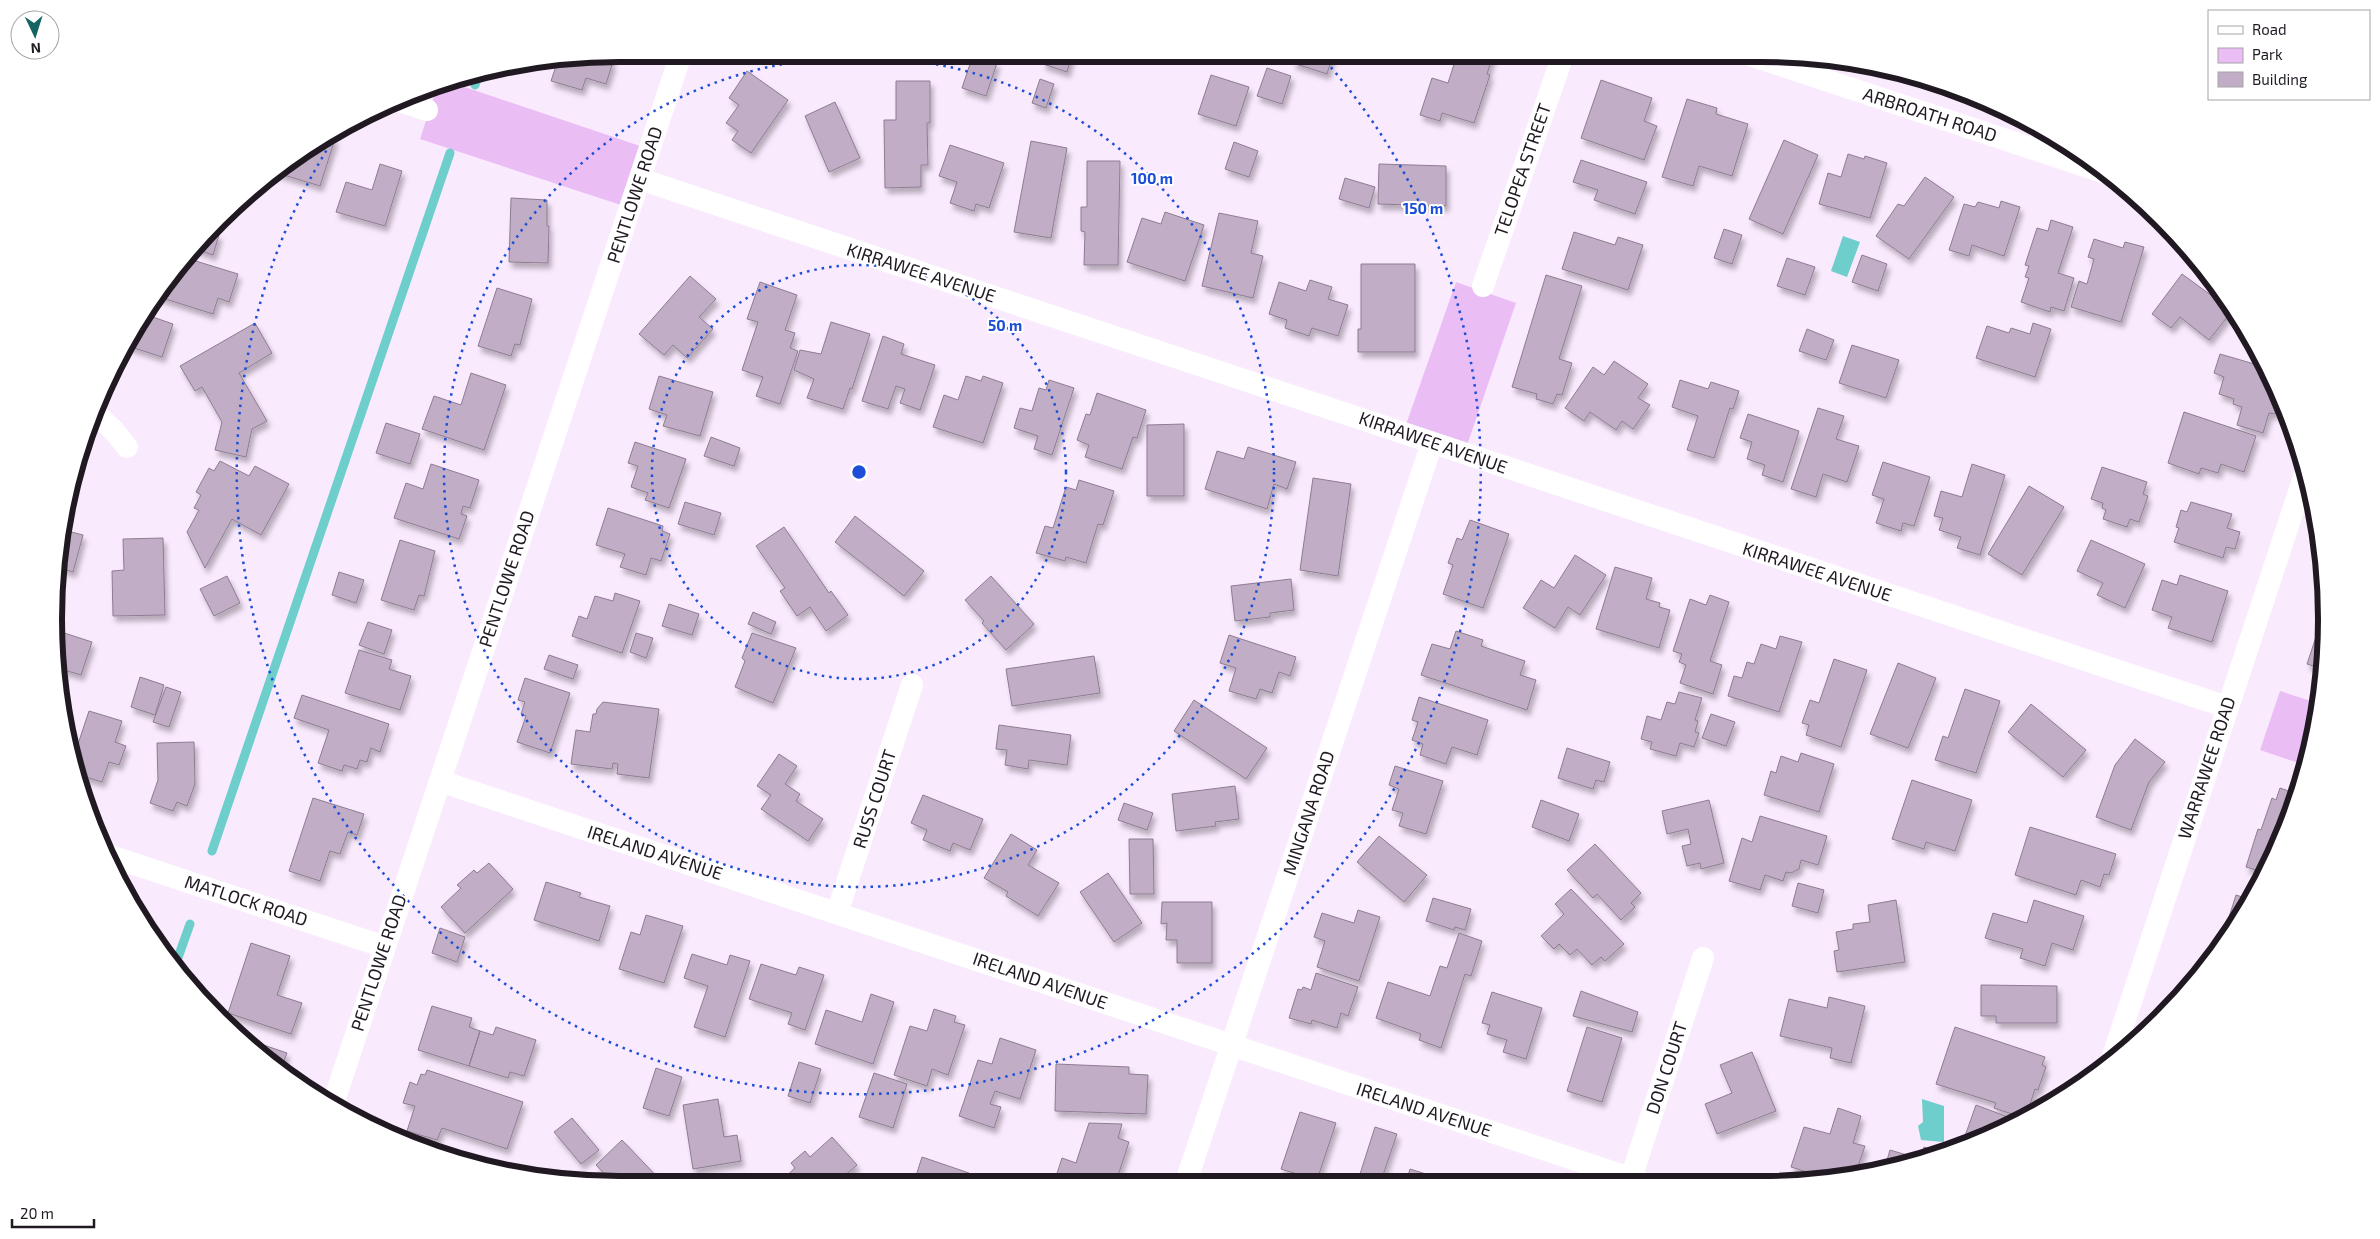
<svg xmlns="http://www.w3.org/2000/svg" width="2380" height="1239" viewBox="0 0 2380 1239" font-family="'Exo 2',sans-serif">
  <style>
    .green { fill: #eabef5 }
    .water { fill: #6dcecc }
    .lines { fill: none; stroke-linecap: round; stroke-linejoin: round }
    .stream { stroke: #6dcecc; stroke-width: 9 }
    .building { fill: #c1aec6; stroke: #8e7c93; filter: url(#shadow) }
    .street { stroke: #fff; stroke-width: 22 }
    .ring { fill: none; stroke: #1d4ed8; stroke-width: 2.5; stroke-dasharray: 2.5 5 }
    .labels { text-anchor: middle; stroke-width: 4; stroke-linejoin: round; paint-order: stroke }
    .street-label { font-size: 18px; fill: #201922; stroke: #fff }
    .rim { fill: none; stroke: #201922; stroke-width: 6 }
    .centre { fill: #1d4ed8; stroke: #fff; stroke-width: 2.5 }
    .ring-label { font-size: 15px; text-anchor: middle; font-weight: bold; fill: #1d4ed8; stroke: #fff; stroke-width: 4; stroke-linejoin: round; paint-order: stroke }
  </style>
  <defs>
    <filter id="shadow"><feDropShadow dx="3" dy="5.5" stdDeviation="2.5" flood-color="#0004"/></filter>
  </defs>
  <rect width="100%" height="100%" fill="#faeafe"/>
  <path class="green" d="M447 81 649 149 630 208 420 139 438 84Z
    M1456 282 1516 303 1464 454 1403 433Z
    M2280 691 2317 703 2307 766 2260 750Z"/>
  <path class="water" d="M1843 236 1860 242 1847 277 1831 271Z
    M1922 1099 1944 1106V1142L1921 1140 1918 1126 1923 1122Z"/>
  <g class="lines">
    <path class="stream" d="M475 85 479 73
      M212 851 450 153
      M175 966 190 924"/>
  </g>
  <path class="building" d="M1046 54H1072L1067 72 1043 64Z
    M1296 54H1333L1327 74 1293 63Z
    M611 55 609 61 613 62 606 84 586 78 582 90 551 81 558 60Z
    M973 55 997 63 986 96 962 88Z
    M1457 55H1493L1487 74 1490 75 1474 123 1442 113 1440 121 1420 115 1432 78 1448 83Z
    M1267 68 1291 76 1282 104 1257 96Z
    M747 71 788 100 751 153 732 140 738 131 726 123 739 105 729 98Z
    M1211 75 1249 87 1236 126 1198 114Z
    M1040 79 1054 84 1046 108 1032 103Z
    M1601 80 1652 98 1644 121 1657 126 1644 160 1581 138Z
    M896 81H930V123H927L928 165H921V187L885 188 884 120H896Z
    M1687 99 1717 108 1716 114 1748 124 1732 176 1699 166 1693 186 1662 177Z
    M835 102 860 158 829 172 805 116Z
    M327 136 335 139 320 186 274 172Z
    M1784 140 1818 155 1783 234 1749 219Z
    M1031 141 1067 148 1051 238 1014 232Z
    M1234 142 1258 151 1249 177 1225 169Z
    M950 145 1004 163 989 208 976 204 974 211 950 203 957 182 939 176Z
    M1848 154 1864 159 1865 156 1887 163 1870 218 1819 204 1828 173 1841 177Z
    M1581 160 1647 182 1635 214 1594 200 1598 190 1573 182Z
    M1087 161H1120L1118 265H1084L1085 232 1081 231V207H1087Z
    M380 164 402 171 385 226 336 212 346 182 372 190Z
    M1379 164 1446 166V206L1378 204Z
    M1925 177 1954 197 1909 259 1876 236 1898 204 1904 206Z
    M1345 178 1375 187 1369 208 1339 199Z
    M511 198 547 200V226H549L548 263 509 262Z
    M2001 201 2020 207 2004 256 1972 245 1969 256 1949 250 1964 204 1975 207 1978 202 1999 208Z
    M1165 212 1204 225 1185 281 1127 262 1142 218 1161 224Z
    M1219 213 1258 221 1251 253 1263 256 1253 298 1202 286Z
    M2051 220 2073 227 2058 273 2074 278 2064 311 2051 307 2050 312 2021 302 2029 278 2025 277 2029 266 2025 265 2037 228 2048 231Z
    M1724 229 1742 235 1732 264 1714 258Z
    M210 232 219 235 213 255 193 248Z
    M1574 232 1615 245 1618 237 1643 245 1628 290 1562 269Z
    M2094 239 2123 248 2125 242 2144 247 2121 322 2071 307 2079 281 2087 284 2094 259 2088 257Z
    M1862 255 1887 264 1878 291 1852 282Z
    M186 258 238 274 229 302 218 298 213 314 156 296Z
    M1787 258 1815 267 1805 295 1777 286Z
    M1361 264H1415V352H1358V329H1361Z
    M2182 274 2212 296 2217 290 2232 311 2209 340 2180 317 2171 328 2152 314Z
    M1546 275 1582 286 1559 359 1572 363 1562 395 1557 394 1553 404 1536 399 1537 394 1512 387Z
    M690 276 716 299 699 317 713 329 687 358 673 345 664 355 639 334Z
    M1310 280 1332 287 1328 299 1348 305 1338 336 1312 328 1309 336 1285 328 1287 320 1269 314 1279 282 1306 291Z
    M760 282 797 295 785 330 795 333 790 348 798 351 780 404 756 396 763 377 742 370 758 322 747 319Z
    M497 288 532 299 520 345 515 344 511 356 478 346Z
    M144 314 173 324 162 357 128 346Z
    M831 322 870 334 852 389 850 388 843 409 807 398 814 379 794 370 800 350 821 354Z
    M255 323 272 353 239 373 267 421 252 429 246 457 215 450 222 422 202 387 195 391 180 366Z
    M2033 323 2051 329 2035 377 1976 358 1987 326 2009 333 2011 328 2030 334Z
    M1807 329 1834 340 1826 360 1799 351Z
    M883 336 904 344 901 354 935 365 920 410 900 403 905 389 896 386 888 409 862 401Z
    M1852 345 1899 360 1886 398 1839 383Z
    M2220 354 2261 366 2262 362 2279 401 2275 414 2269 413 2263 433 2237 425 2242 407 2233 404 2234 399 2219 394 2224 377 2214 373Z
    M1614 361 1648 384 1638 398 1650 405 1633 429 1622 421 1616 430 1590 412 1584 421 1565 408 1593 367 1604 375Z
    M471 373 506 385 484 450 422 429 434 396 461 405Z
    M659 376 713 392 700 436 663 426 667 415 649 409Z
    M966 376 981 381 983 376 1003 383 983 443 933 427 944 395 958 400Z
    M1049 380 1074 388 1052 455 1034 449 1038 436 1014 428 1020 408 1032 411 1039 388 1046 390Z
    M1680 380 1708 389 1711 382 1739 391 1733 409 1730 408 1714 458 1687 450 1698 416 1672 407Z
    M1097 393 1146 410 1137 438 1133 437 1122 469 1085 457 1089 445 1077 440 1086 414 1090 415Z
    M1818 408 1844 416 1836 439 1859 446 1847 482 1823 474 1816 497 1791 489Z
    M2184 412 2256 436 2244 472 2221 464 2218 473 2201 468 2199 474 2168 463Z
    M1748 414 1799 431 1783 482 1762 475 1765 465 1747 459 1752 442 1740 438Z
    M386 423 420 434 410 464 376 453Z
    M1184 424V496H1147V425Z
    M711 437 740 448 734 466 704 456Z
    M635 442 686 459 669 508 645 500 648 493 631 487 638 466 628 463Z
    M1248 447 1296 462 1287 489 1274 484 1267 509 1205 489 1217 451 1244 459Z
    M220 461 249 476 255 466 289 484 261 535 232 519 205 568 187 532 199 510 194 508 201 495 196 492 209 468 214 471Z
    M1883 462 1930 477 1914 526 1903 523 1901 531 1876 523 1884 499 1872 495Z
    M431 464 479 480 470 508 463 506 461 514 467 516 459 539 394 518 406 483 423 489Z
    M1972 464 2005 475 1980 555 1957 548 1961 537 1939 530 1943 518 1934 516 1941 491 1962 497Z
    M2102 467 2147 482 2143 494 2148 496 2139 522 2130 519 2127 527 2103 519 2106 510 2102 508 2103 503 2091 499Z
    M1313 478 1351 484 1338 576 1300 570Z
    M1079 480 1114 491 1103 525 1098 524 1086 563 1066 557 1065 561 1036 553 1045 526 1053 528 1066 487 1076 490Z
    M2029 486 2064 507 2022 575 1988 554Z
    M685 502 721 513 714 535 678 524Z
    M2191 502 2232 514 2227 528 2240 532 2235 549 2226 547 2223 558 2174 542 2179 528 2176 527 2181 510 2187 512Z
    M608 508 663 526 662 531 670 534 661 561 651 558 646 575 620 567 625 554 596 545Z
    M855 516 924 571 904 596 835 542Z
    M1470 520 1509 534 1483 608 1443 594 1453 565 1448 563 1457 538 1462 540Z
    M784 527 829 593 831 591 848 615 826 631 810 607 797 616 780 591 785 588 756 546Z
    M64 530 83 535 73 572 57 567Z
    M163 538 165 615 113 616 112 571 124 570 123 539Z
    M400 540 435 551 424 596 419 595 414 610 381 600Z
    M2091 540 2145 564 2125 608 2097 595 2103 583 2077 571Z
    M1575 555 1606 575 1580 615 1568 607 1555 628 1523 608 1541 580 1554 588Z
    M1615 567 1652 578 1646 599 1660 603 1659 607 1670 610 1659 648 1596 629Z
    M339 572 364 580 356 603 332 595Z
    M2180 575 2228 591 2212 642 2168 628 2172 617 2152 610 2162 580 2177 585Z
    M227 576 240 603 214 616 200 589Z
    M991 576 1034 624 1006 650 982 623 984 621 965 600Z
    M1291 579 1294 610 1270 613V617L1235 621 1231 586Z
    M615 593 640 601 622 653 572 636 579 616 587 619 595 596 613 601Z
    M1710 595 1729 602 1710 661 1722 665 1713 694 1680 683 1686 665 1679 662 1682 654 1673 651 1690 599 1706 605Z
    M669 604 699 614 692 635 662 626Z
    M753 612 776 622 771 634 748 624Z
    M2324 613 2325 657 2323 669 2307 664Z
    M368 622 392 630 384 654 359 645Z
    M55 630 92 642 81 675 57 668Z
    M1456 631 1483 640 1481 646 1525 661 1520 675 1536 680 1527 710 1421 675 1432 644 1450 649Z
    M636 633 653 638 646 658 630 652Z
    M752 633 796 648 773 703 735 687 745 661 742 658Z
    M1229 635 1296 657 1290 676 1279 672 1272 693 1260 689 1256 699 1229 691 1236 668 1220 663Z
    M1780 636 1802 642 1779 712 1728 696 1734 676 1742 678 1747 662 1754 664 1761 644 1776 649Z
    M359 650 392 660 389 669 411 676 400 710 345 693Z
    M549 655 578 665 573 679 544 669Z
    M1094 656 1100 693 1012 706 1006 669Z
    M1834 659 1867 670 1841 747 1806 735 1809 725 1802 723 1810 700 1819 703Z
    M1898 663 1936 678 1908 748 1870 734Z
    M140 677 164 685 155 715 131 707Z
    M525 678 570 693 550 753 517 742 526 716 521 714 525 702 518 700Z
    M166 687 181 692 169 727 153 722Z
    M1965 689 2000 701 1976 773 1935 760 1943 736 1948 738Z
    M1679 692 1702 698 1695 720 1698 721 1695 732 1699 733 1694 747 1680 743 1676 756 1650 749 1652 742 1641 739 1647 716 1661 720 1667 702 1675 704Z
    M302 695 389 724 380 752 371 748 367 762 360 760 357 769 344 765 342 771 318 763 329 730 294 718Z
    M1419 697 1488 720 1477 755 1452 747 1446 764 1420 755 1423 744 1412 740 1418 722 1412 720Z
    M1194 700 1267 748 1246 779 1174 731Z
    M603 702 659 709 649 778 617 774 618 764 613 763 612 769 571 764 576 730 590 732 593 714H596L597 709Z
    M2031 704 2086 750 2063 777 2008 732Z
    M89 711 122 721 115 742 126 746 119 765 109 762 102 782 76 774 73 766 72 762Z
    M1711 714 1735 722 1726 746 1702 738Z
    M999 725 1071 735 1067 765 1029 760 1028 769 1005 765 1007 750 996 749Z
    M2135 739 2165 762 2149 782 2131 830 2096 817 2115 765Z
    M194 742 195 784 187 806 177 802 173 811 150 803 158 780 157 743Z
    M1567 748 1610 762 1604 782 1596 780 1593 789 1558 778Z
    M1801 753 1834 764 1819 812 1764 795 1771 771 1776 773 1781 756 1798 762Z
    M779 754 797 766 785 784 800 794 796 801 823 819 808 841 761 809 771 795 757 786Z
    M1395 766 1443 781 1426 834 1399 826 1403 813 1392 810 1399 789 1389 785Z
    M1912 780 1972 800 1955 851 1926 842 1924 849 1892 839Z
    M1235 786 1239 819 1215 822 1216 826 1176 831 1172 794Z
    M2280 788 2297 794 2266 873 2246 867 2258 829 2261 830 2272 798 2276 800Z
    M923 795 983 819 970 850 953 843 950 851 923 840 927 830 911 823Z
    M313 798 364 814 357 835 348 832 340 854 330 851 320 881 289 871Z
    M1541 800 1579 814 1569 841 1532 827Z
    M1709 800 1724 863 1701 869 1700 863 1687 866 1682 846 1691 844 1688 829 1667 834 1662 811Z
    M1124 803 1153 813 1147 830 1118 820Z
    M1760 816 1827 836 1818 865 1801 860 1799 869 1791 873 1786 872 1783 881 1765 875 1760 890 1729 881 1742 838 1752 842Z
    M2030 827 2116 854 2109 875 2104 874 2100 887 2081 880 2076 895 2015 875Z
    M1011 834 1037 850 1028 865 1059 883 1038 916 1006 896 1008 892 984 878Z
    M1379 836 1427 875 1404 902 1357 862Z
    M1129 839H1153L1154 894H1130Z
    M1595 844 1641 893 1631 903 1635 907 1621 920 1597 894 1593 898 1567 870Z
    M489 863 513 889 465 933 441 907 461 888 457 885 474 870 477 873Z
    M1108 873 1142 923 1114 942 1080 892Z
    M546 882 581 893 579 897 610 906 599 941 534 920Z
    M1798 883 1824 890 1818 913 1792 906Z
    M1571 889 1624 944 1605 961 1601 957 1592 965 1577 949 1570 955 1559 944 1554 949 1541 936 1564 914 1555 904Z
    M2236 895 2248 899 2225 933H2224Z
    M1433 898 1471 909 1465 930 1455 927 1454 930 1426 921Z
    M1896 900 1905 962 1837 972 1834 951 1839 950 1836 932 1853 929V924L1870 922 1868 905Z
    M2034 900 2084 916 2073 950 2052 943 2045 966 2020 958 2023 949 1985 938 1993 913 2027 923Z
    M1162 902H1212V963H1177V940H1166L1167 923 1161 924Z
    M1358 910 1380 917 1359 981 1317 967 1325 941 1314 937 1322 913 1354 923Z
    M646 915 683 926 664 983 619 969 631 932 640 935Z
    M440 928 465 937 457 962 432 953Z
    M1459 933 1482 941 1471 976 1465 974 1441 1048 1419 1040 1421 1034 1376 1018 1388 982 1430 996 1440 966 1447 968Z
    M251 943 290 956 277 995 302 1003 291 1034 228 1013Z
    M692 954 727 965 730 955 750 961 725 1037 694 1027 708 986 684 978Z
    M761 964 796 975 799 967 824 975 805 1030 788 1024 792 1013 749 999Z
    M1316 973 1358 987 1348 1016 1341 1013 1337 1028 1312 1020 1311 1024 1289 1018 1298 989 1302 990 1303 987 1311 990Z
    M1981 985 2057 986V1023H1996V1016H1981Z
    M1581 991 1638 1012 1632 1032 1573 1016Z
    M1492 992 1542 1008 1526 1059 1503 1052 1507 1040 1487 1034 1490 1025 1482 1023Z
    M871 994 894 1002 873 1064 815 1044 826 1010 862 1022Z
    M1829 997 1865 1006 1851 1063 1830 1058 1832 1048 1780 1036 1789 999 1827 1008Z
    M432 1006 472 1018 469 1027 480 1031 469 1066 418 1050Z
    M934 1009 956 1016 954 1022 965 1025 948 1075 932 1069 927 1086 894 1075 910 1026 927 1031Z
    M496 1027 536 1040 524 1076 510 1072 508 1078 469 1066 480 1031 493 1035Z
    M1587 1027 1622 1038 1602 1102 1567 1091Z
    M1955 1027 2045 1057 2042 1065 2046 1067 2038 1090 2035 1089 2027 1114 2021 1117 1994 1108 1996 1103 1936 1084Z
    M240 1037 287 1053 280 1071 275 1069Z
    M1000 1038 1036 1050 1020 1099 995 1091 990 1104 1001 1107 994 1128 959 1116 978 1060 992 1064Z
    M1752 1052 1776 1111 1717 1134 1705 1104 1732 1093 1720 1065Z
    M799 1062 821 1069 810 1103 788 1096Z
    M1056 1064 1129 1067V1074L1148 1075 1146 1114 1055 1111Z
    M656 1068 682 1077 669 1116 643 1108Z
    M427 1070 523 1102 507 1149 442 1128 437 1140 407 1131 415 1106 403 1103 410 1082 417 1085 421 1074 425 1075Z
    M874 1073 907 1084 893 1128 859 1117Z
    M718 1099 724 1137 737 1135 741 1161 693 1169 683 1105Z
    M1976 1105 2016 1120 1979 1141 1965 1136Z
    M1838 1108 1861 1116 1853 1143 1865 1146 1855 1175 1832 1180 1791 1167 1804 1127 1830 1134Z
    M1300 1112 1336 1123 1317 1180 1281 1169Z
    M572 1118 599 1150 581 1164 554 1132Z
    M1089 1123 1122 1124 1118 1138 1129 1142 1116 1182 1054 1183 1062 1158 1076 1163Z
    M1375 1127 1397 1134 1381 1181 1360 1174Z
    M832 1137 857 1165 836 1183H782L781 1181 795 1168 791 1163 805 1151 810 1157Z
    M622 1140 664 1184H614L596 1165Z
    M1924 1147 1939 1152 1921 1157Z
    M1890 1150 1917 1158 1885 1167Z
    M467 1156 515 1173 473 1166 464 1163Z
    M922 1157 969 1173 965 1183H928L915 1179Z
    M1410 1169 1445 1180V1182H1406Z"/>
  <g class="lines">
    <path class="street" d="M1750 55 2109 174
      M400 101 427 110
      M640 179 2227 707
      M1483 286 1563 55
      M94 412 115 432 127 447
      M440 781 1639 1181
      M107 855 385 947
      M837 913 912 685
      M2111 1062 2305 474
      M333 1104 681 54
      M1631 1178 1703 958
      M1186 1182 1432 443"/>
  </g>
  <g class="ring">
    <circle cx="859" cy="472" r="207"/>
    <circle cx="859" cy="472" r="415"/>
    <path d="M1321 56A622 622 0 1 1 340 129"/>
  </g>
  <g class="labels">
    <g class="street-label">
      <text transform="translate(1930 115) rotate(18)" y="6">ARBROATH ROAD</text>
      <text transform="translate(1523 170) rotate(-71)" y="6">TELOPEA STREET</text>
      <text transform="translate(635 195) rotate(-72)" y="6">PENTLOWE ROAD</text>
      <text transform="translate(921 273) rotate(18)" y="6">KIRRAWEE AVENUE</text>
      <text transform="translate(1433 443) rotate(19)" y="6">KIRRAWEE AVENUE</text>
      <text transform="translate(1817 572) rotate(18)" y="6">KIRRAWEE AVENUE</text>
      <text transform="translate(507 579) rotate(-72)" y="6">PENTLOWE ROAD</text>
      <text transform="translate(2207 768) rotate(-72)" y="6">WARRAWEE ROAD</text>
      <text transform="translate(875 799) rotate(-72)" y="6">RUSS COURT</text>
      <text transform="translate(1309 813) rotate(-72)" y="6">MINGANA ROAD</text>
      <text transform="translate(655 853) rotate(18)" y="6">IRELAND AVENUE</text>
      <text transform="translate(246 901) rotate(18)" y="6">MATLOCK ROAD</text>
      <text transform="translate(379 963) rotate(-72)" y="6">PENTLOWE ROAD</text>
      <text transform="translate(1040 981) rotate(19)" y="6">IRELAND AVENUE</text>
      <text transform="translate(1667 1068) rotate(-72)" y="6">DON COURT</text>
      <text transform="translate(1424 1110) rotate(18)" y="6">IRELAND AVENUE</text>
    </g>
  </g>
  <path d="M0 0H2380V1239H0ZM619 62H1761A557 557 0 0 1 2318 619V619A557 557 0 0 1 1761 1176H619A557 557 0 0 1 62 619V619A557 557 0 0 1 619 62Z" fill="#fff" fill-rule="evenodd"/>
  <path class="rim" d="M619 62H1761A557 557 0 0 1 2318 619V619A557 557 0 0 1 1761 1176H619A557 557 0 0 1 62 619V619A557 557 0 0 1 619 62Z"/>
  <circle cx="859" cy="472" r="8" class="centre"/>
  <g class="ring-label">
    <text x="1152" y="184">100 m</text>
    <text x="1423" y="214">150 m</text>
    <text x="1005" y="331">50 m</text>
  </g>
  <rect x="2208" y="10" width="162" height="90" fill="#ffffff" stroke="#a6a3a7"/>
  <rect x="2218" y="26" width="25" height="8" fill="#ffffff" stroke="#a6a3a7"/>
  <text x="2252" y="35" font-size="15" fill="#201922">Road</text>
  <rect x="2218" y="48" width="25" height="15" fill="#eabef5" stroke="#a6a3a7"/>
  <text x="2252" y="60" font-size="15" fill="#201922">Park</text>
  <rect x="2218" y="72" width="25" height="15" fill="#c1aec6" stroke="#a6a3a7"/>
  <text x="2252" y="85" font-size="15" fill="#201922">Building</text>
  <g transform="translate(35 35) rotate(176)"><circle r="24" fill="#ffffff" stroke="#a6a3a7"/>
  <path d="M0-4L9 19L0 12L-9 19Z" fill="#146463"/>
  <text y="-8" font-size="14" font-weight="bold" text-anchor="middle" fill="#201922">N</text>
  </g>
  <path d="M12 1219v8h82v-8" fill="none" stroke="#201922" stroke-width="2.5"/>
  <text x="20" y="1219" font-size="15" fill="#201922" stroke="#ffffff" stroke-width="4" paint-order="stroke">20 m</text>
</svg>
